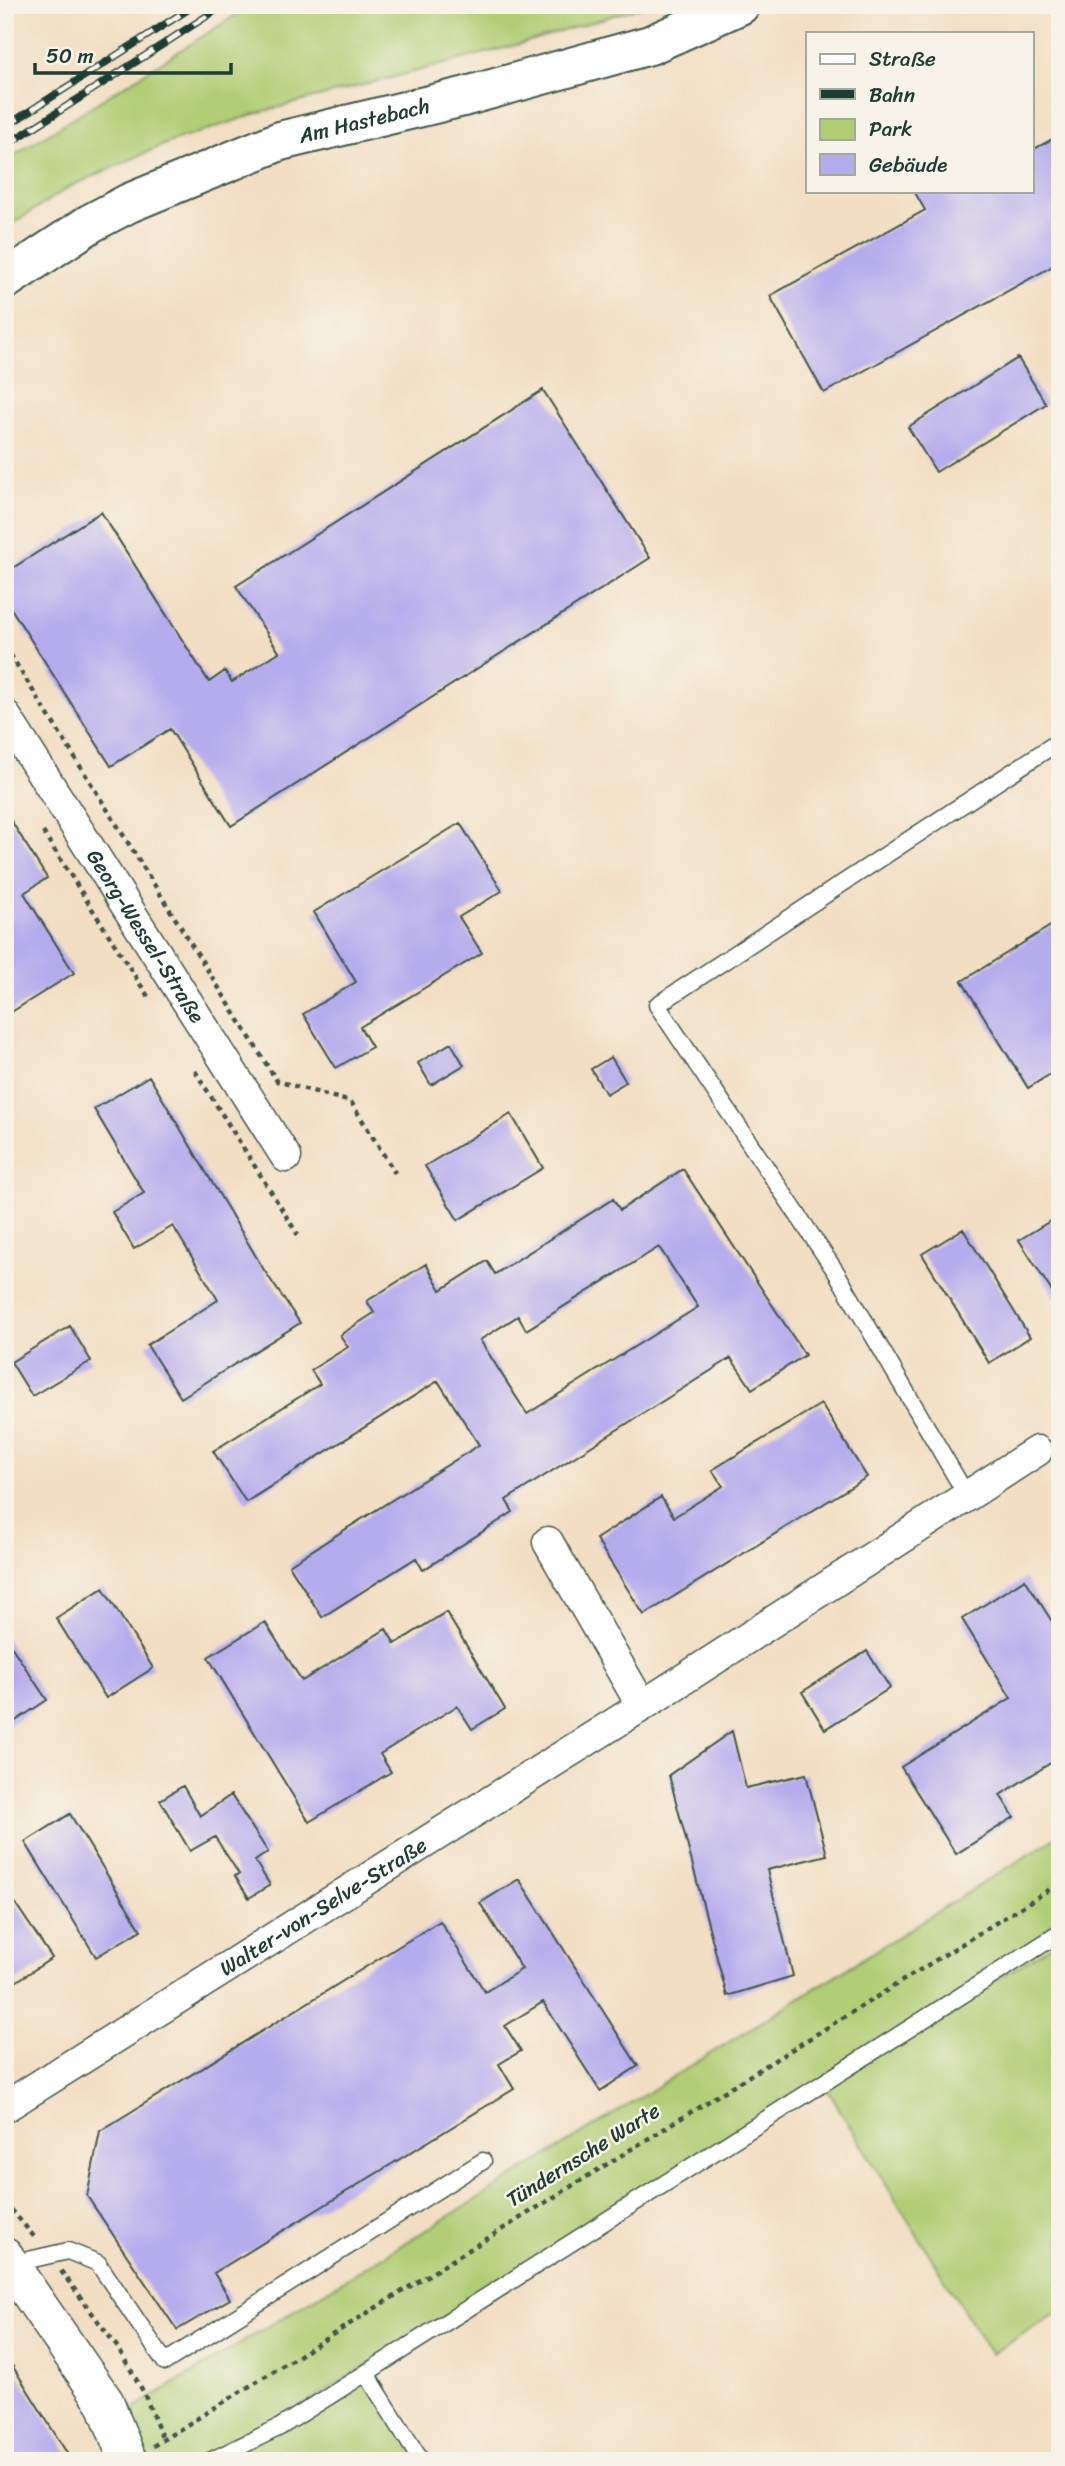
<svg xmlns="http://www.w3.org/2000/svg" width="1065" height="2466" viewBox="0 0 1065 2466" font-family="Sriracha,sans-serif">
  <style>
    .green { fill: #b1cd74; stroke: #688554; stroke-width: 2 }
    .building { fill: #b5aced; fill-rule: evenodd }
    .lines { fill: none; stroke-linecap: round; stroke-linejoin: round }
    .service-casing { stroke: #3f5549; stroke-width: 19 }
    .minor-casing { stroke: #3f5549; stroke-width: 33 }
    .tertiary-casing { stroke: #3f5549; stroke-width: 40 }
    .secondary-casing { stroke: #3f5549; stroke-width: 42 }
    .path { stroke: #3f5549; stroke-width: 4.5; stroke-dasharray: 5 5; stroke-linecap: butt }
    .service { stroke: #fff; stroke-width: 16 }
    .minor { stroke: #fff; stroke-width: 30 }
    .tertiary { stroke: #fff; stroke-width: 37 }
    .secondary { stroke: #fff; stroke-width: 38 }
    .rail-casing { stroke: #1f3d34; stroke-width: 8 }
    .rail { stroke: #f7f3e8; stroke-width: 5; stroke-dasharray: 16; stroke-linecap: butt }
    .labels { text-anchor: middle; stroke-width: 5; stroke-linejoin: round; paint-order: stroke }
    .street-label { font-size: 21px; fill: #1f3d34; stroke: #f7f3e8 }
  </style>
  <rect width="100%" height="100%" fill="#f7f3e8"/>
  <filter id="ink" filterUnits="userSpaceOnUse"><feTurbulence type="fractalNoise" baseFrequency=".0143" numOctaves="2"/><feDisplacementMap in="SourceGraphic" scale="14" xChannelSelector="R" yChannelSelector="G"/><feConvolveMatrix kernelMatrix="1 2 1 2 8 2 1 2 1" color-interpolation-filters="sRGB"/></filter>
  <filter id="wash" filterUnits="userSpaceOnUse"><feTurbulence type="fractalNoise" baseFrequency=".00686" numOctaves="4" result="noise"/><feDisplacementMap in="SourceGraphic" scale="28" xChannelSelector="R" yChannelSelector="G"/><feGaussianBlur stdDeviation="1.57" result="paint"/><feColorMatrix in="noise" values="0 0 0 0 0 0 0 0 0 0 0 0 0 0 0 0 0 1.4 0 .05"/><feComposite in="paint" operator="in"/></filter>
  <g filter="url(#wash)">
    <rect width="100%" height="100%" fill="#f2dec2"/>
    <path class="green" d="M252 5H647L520 44 261 112 168 143 69 187 5 229V161Z
      M1060 1835V1931L227 2453 199 2461H130L115 2420 513 2177Z
      M1060 1940V2311L991 2354 825 2086Z
      M366 2373 421 2461H210Z"/>
    <g id="blocks">
      <path class="building" d="M1060 135V262L824 393 770 296 925 210 914 191H1032V150Z
        M1018 358 1046 404 936 472 908 427Z
        M543 390 650 558 231 826 170 729 111 766 5 599V573L101 512 209 682 225 671 232 682 279 652 236 586Z
        M5 811 47 878 24 893 74 973 5 1016Z
        M460 823 502 891 459 917 482 953 360 1027 372 1047 336 1068 303 1014 356 982 314 912Z
        M1060 920V1068L1028 1088 962 981Z
        M451 1043 464 1065 431 1085 418 1063Z
        M611 1057 626 1082 606 1094 591 1069Z
        M149 1076 264 1270 300 1323 181 1398 147 1345 218 1300 173 1226 134 1249 112 1212 144 1193 94 1109Z
        M511 1114 543 1168 458 1220 425 1166Z
        M683 1169 805 1355 752 1389 731 1358 506 1500 513 1512 423 1570 416 1558 322 1617 289 1565 479 1445 438 1381 246 1502 213 1451 320 1384 311 1370 348 1347 340 1335 374 1313 367 1301 426 1264 441 1290 487 1261 495 1274 613 1199 620 1210ZM659 1247 698 1307 527 1414 480 1340 518 1316 526 1330Z
        M1060 1215V1304L1019 1240Z
        M963 1229 1030 1337 989 1363 922 1254Z
        M70 1326 91 1361 32 1396 11 1362Z
        M821 1404 867 1477 644 1615 596 1539 661 1497 674 1517 723 1486 712 1470Z
        M1025 1579 1060 1634V1757L1000 1795 1014 1817 956 1854 901 1767 1011 1698 962 1619Z
        M103 1588 153 1668 106 1698 56 1618Z
        M446 1612 505 1709 472 1729 457 1706 380 1754 391 1772 309 1822 208 1657 265 1622 302 1681 386 1629 395 1644Z
        M5 1637 47 1700 5 1728Z
        M867 1651 890 1688 825 1729 802 1692Z
        M732 1731 746 1788 806 1774 827 1855 767 1870 793 1976 727 1996 669 1775Z
        M183 1786 200 1816 231 1795 268 1852 255 1861 270 1885 249 1898 235 1876 239 1874 215 1837 190 1851 160 1800Z
        M70 1814 141 1930 96 1957 25 1842Z
        M519 1879 638 2066 600 2091 543 2002 505 2026 521 2051 499 2064 514 2089 214 2273 230 2299 177 2330 87 2196 100 2131 440 1921 485 1992 522 1969 480 1903Z
        M5 1888 52 1958 5 1989Z
        M5 2354 72 2461H5Z"/>
    </g>
  </g>
  <g filter="url(#ink)">
    <use href="#blocks" fill-opacity="0" stroke="#3f5549" stroke-width="2"/>
    <g class="lines">
      <g class="service-casing">
        <path id="service" d="M967 1496 836 1272 657 1005 1058 742
          M11 2264 68 2251 98 2263 165 2362 483 2161
          M366 2373 421 2461
          M210 2461 280 2427 366 2373 1060 1933"/>
      </g>
      <g class="minor-casing">
        <g id="minor">
          <path id="s1" d="M5 715 286 1157"/>
          <path d="M548 1542 642 1706"/>
          <path id="s2" d="M5 2107 642 1706 1037 1451"/>
        </g>
      </g>
      <g class="tertiary-casing">
        <path id="tertiary" d="M5 2257 105 2402 128 2461"/>
      </g>
      <g class="secondary-casing">
        <g id="secondary">
          <path id="s3" d="M5 280 91 223 129 203 280 141 463 97 650 45 740 5"/>
        </g>
      </g>
      <path class="path" d="M5 646 277 1081 351 1102 395 1173
        M43 832 149 998
        M195 1071 298 1235
        M5 2202 36 2239
        M61 2271 118 2348 143 2391 163 2440
        M153 2446 1060 1883"/>
      <use href="#service" class="service"/>
      <use href="#minor" class="minor"/>
      <use href="#tertiary" class="tertiary"/>
      <use href="#secondary" class="secondary"/>
      <g class="rail-casing">
        <path id="rail" d="M5 127 195 5
          M5 146 224 5"/>
      </g>
      <use href="#rail" class="rail"/>
    </g>
  </g>
  <g class="labels">
    <g class="street-label">
      <text dy="7" stroke="none"><textPath href="#s3" startOffset="396">Am Hastebach</textPath></text>
      <text dy="7" stroke="none"><textPath href="#s1" startOffset="262">Georg-Wessel-Straße</textPath></text>
      <text dy="7" stroke="none"><textPath href="#s2" startOffset="376">Walter-von-Selve-Straße</textPath></text>
      <text transform="translate(583 2155) rotate(-32)" y="7">Tündernsche Warte</text>
    </g>
  </g>
  <rect width="1065" height="2466" fill="none" stroke="#f7f3e8" stroke-width="28"/>
  <rect x="806" y="32" width="228" height="161" fill="#f7f3e8" stroke="#a1aaa0" stroke-width="2"/>
  <rect x="820" y="54" width="35" height="10" fill="#ffffff" stroke="#a1aaa0" stroke-width="2"/>
  <text x="869" y="66" font-size="21" fill="#1f3d34">Straße</text>
  <rect x="820" y="89" width="35" height="10" fill="#1f3d34" stroke="#a1aaa0" stroke-width="2"/>
  <text x="869" y="102" font-size="21" fill="#1f3d34">Bahn</text>
  <rect x="820" y="119" width="35" height="21" fill="#b1cd74" stroke="#a1aaa0" stroke-width="2"/>
  <text x="869" y="136" font-size="21" fill="#1f3d34">Park</text>
  <rect x="820" y="154" width="35" height="21" fill="#b5aced" stroke="#a1aaa0" stroke-width="2"/>
  <text x="869" y="172" font-size="21" fill="#1f3d34">Gebäude</text>
  <path d="M35 63v10h196v-10" fill="none" stroke="#1f3d34" stroke-width="3.5"/>
  <text x="46" y="63" font-size="21" fill="#1f3d34" stroke="#f7f3e8" stroke-width="5" paint-order="stroke">50 m</text>
</svg>
